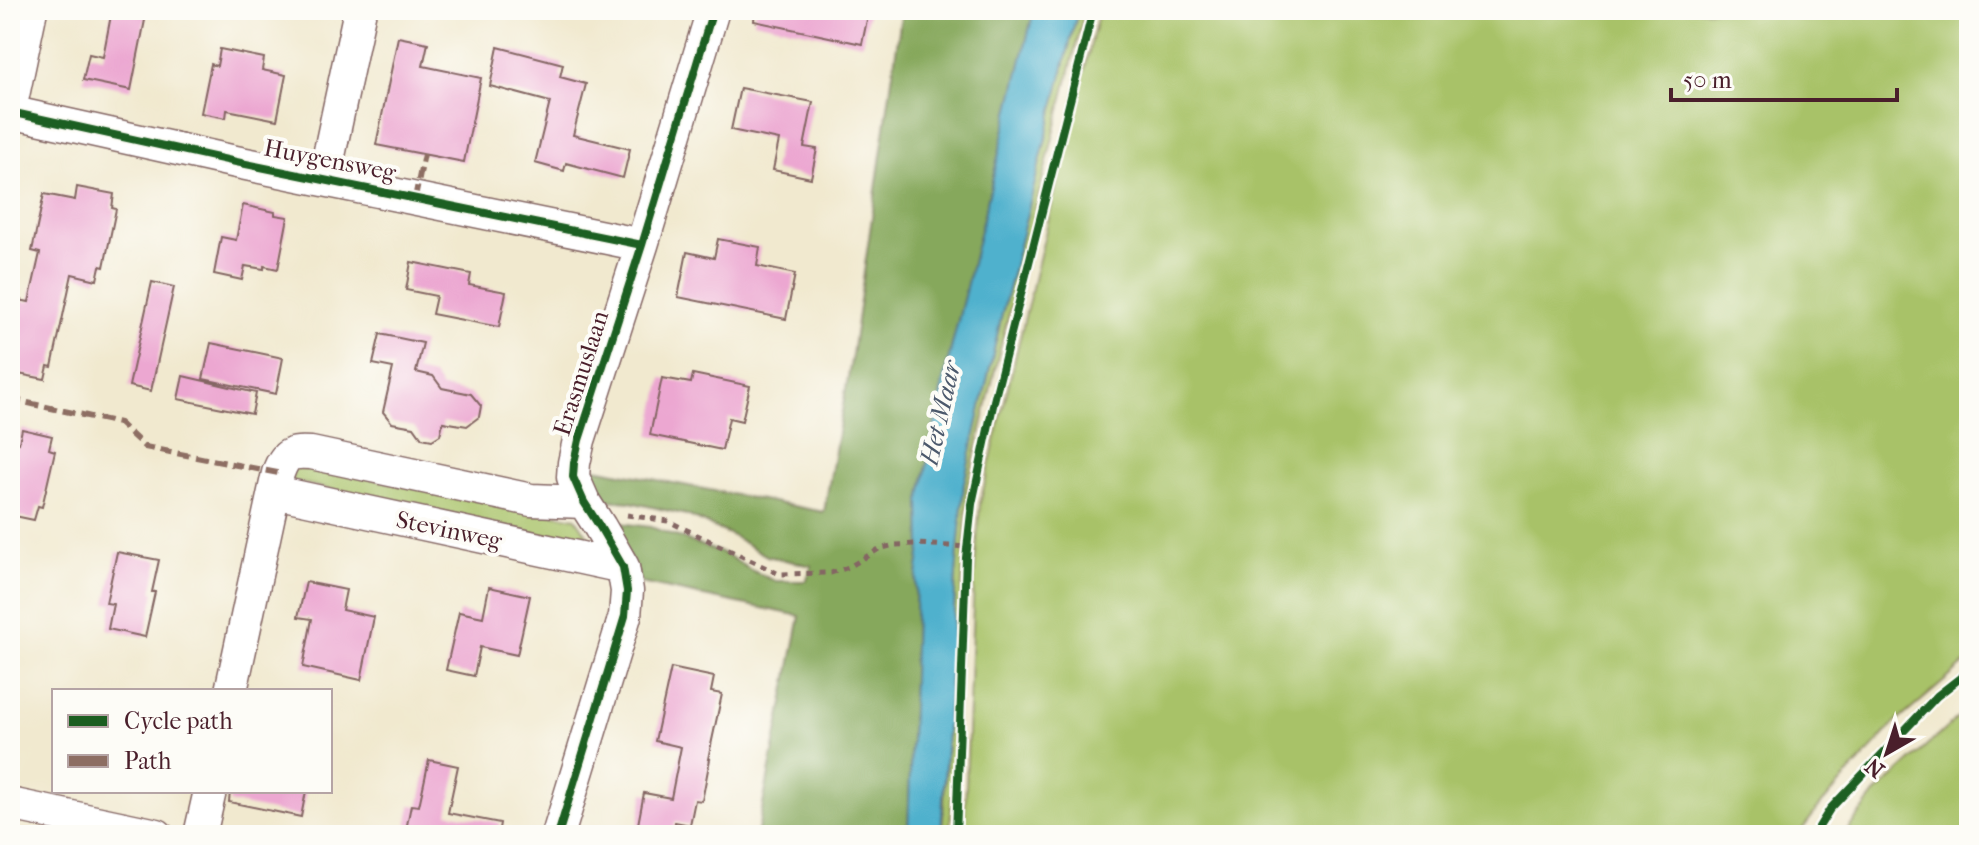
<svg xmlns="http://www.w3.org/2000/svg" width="1979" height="845" viewBox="0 0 1979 845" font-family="'IM FELL French Canon',serif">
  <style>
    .green { fill: #a8c268; stroke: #79704a; stroke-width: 2 }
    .forest { fill: #86a85c; stroke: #686444; stroke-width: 2 }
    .water { fill: #4fb1cd; stroke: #4c687c; stroke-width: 2 }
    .building { fill: #eca7d1 }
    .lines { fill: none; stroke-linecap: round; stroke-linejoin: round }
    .street-casing { stroke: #846664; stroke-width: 35 }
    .path { stroke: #846664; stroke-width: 5; stroke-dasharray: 6 6; stroke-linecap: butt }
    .street { stroke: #fff; stroke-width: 32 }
    .quiet { stroke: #8d6e63; stroke-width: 6; stroke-dasharray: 12 6; stroke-linecap: butt }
    .cycleway-casing { stroke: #fdfcf7; stroke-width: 13 }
    .cycleway { stroke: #1b5e20; stroke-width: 8 }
    .labels { text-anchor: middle; stroke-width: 8; stroke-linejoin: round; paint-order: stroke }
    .street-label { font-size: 24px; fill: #4a1f2b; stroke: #fdfcf7 }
    .water-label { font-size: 26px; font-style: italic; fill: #4c596c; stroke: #fdfcf7 }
  </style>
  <rect width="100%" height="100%" fill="#fdfcf7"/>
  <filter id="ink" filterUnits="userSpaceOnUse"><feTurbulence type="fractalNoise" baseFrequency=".0125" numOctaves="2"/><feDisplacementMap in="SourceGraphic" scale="16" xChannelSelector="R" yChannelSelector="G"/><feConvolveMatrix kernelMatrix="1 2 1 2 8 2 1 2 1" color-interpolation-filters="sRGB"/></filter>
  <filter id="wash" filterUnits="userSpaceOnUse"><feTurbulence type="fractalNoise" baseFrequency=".006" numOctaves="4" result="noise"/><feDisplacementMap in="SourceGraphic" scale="32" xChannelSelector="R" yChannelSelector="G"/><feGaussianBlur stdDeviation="1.8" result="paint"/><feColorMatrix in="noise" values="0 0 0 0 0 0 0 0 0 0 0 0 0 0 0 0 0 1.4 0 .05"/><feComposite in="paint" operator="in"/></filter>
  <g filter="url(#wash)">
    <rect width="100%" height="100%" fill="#f1e9cf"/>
    <path class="green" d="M1078 10H1085L997 361 968 486 959 634 950 835H942L956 574 964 483 1002 314Z
      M1099 10H1969V660L1894 724 1820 806 1798 835H964L974 577 980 503Z
      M294 464 570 517 576 518 588 536 585 541 579 543 291 481Z
      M1969 707V835H1844L1875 794Z"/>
    <path class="forest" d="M902 10H1034L943 382 920 501 921 547 916 583 908 835H757L800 616 641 583 612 522 651 527 727 555 751 570 775 581H806L812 566 767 556 729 534 687 515 630 502 596 499 585 464 590 467 824 512 852 355Z"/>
    <path class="water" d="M1034 10H1078L1002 314 964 483 956 574 941 835H908L916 583 921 547 920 501 943 382Z"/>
    <g id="blocks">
      <path class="building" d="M112 10H147L131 90 83 80 89 54 103 57Z
        M755 10H869L862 44 754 21Z
        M398 37 428 43 423 66 481 78 464 162 376 145Z
        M498 47 563 64 560 77 586 84 573 135 630 149 623 178 566 163 564 171 535 163 550 102 490 86Z
        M220 49 264 58 262 70 286 75 277 120 227 110 226 118 201 113 211 64 217 66Z
        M740 88 813 102 804 147 817 149 811 178 773 170 779 140 731 130Z
        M77 187 114 194 112 208 116 209 104 267 100 266 97 280 72 274 52 367 48 366 45 379 13 373 16 359 10 358V298L29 302 40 253 32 251 44 194 75 200Z
        M243 205 275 212V215L288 217 278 269 264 266V269L245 266 242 280 214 274 221 237 236 240Z
        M718 239 760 247 757 266 795 274 786 319 678 297 687 252 714 258Z
        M411 262 471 274 469 285 506 292 499 327 432 314 436 296 406 290Z
        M152 282 174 287 151 391 129 386Z
        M380 334 423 343 416 372 433 376 442 388 471 394 481 406 479 417 467 426 443 422 440 435 432 440 422 438 414 427 392 423 383 412 393 368 373 364Z
        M211 343 283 358 276 394 203 379Z
        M693 374 750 386 742 421 729 418 722 450 650 435 662 378 691 383Z
        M183 376 256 393 252 414 178 399Z
        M22 429 52 436 49 449 55 451 42 507 38 506 34 520 10 515V441L19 443Z
        M117 552 159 560 152 592H155L145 637 108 629 113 604 106 603Z
        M306 582 346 590 342 610 374 617 361 680 303 667 312 619 298 617Z
        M489 587 530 596 517 655 480 647 474 676 446 670 459 612 483 617Z
        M671 668 714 677 711 692 722 694 708 759H710L702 801 695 800 690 825 675 822 673 835H636L644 793 671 798 681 747 655 741Z
        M429 760 458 766 448 813 500 823 498 835H405L411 805 419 806Z
        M230 791H306L301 817 229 802Z"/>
    </g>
  </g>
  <g filter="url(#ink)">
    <use href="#blocks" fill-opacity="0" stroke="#846664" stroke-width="2"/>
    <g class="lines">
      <g class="street-casing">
        <path id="street" d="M10 110 31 10
          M10 112 236 162 642 245
          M324 179 360 10
          M275 492 623 567
          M231 691 278 473C285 453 291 452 311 453L531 500 584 502
          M10 804 157 835
          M200 835 210 791
          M558 835 625 616 627 591 623 567 600 527 584 502 573 477 574 463 579 440 642 245 713 10"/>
      </g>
      <path class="path" d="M627 515 668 521 779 574 831 573 849 567 879 549 895 545 916 544 967 547"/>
      <use href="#street" class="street"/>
      <path class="quiet" d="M415 198 424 154
        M10 399 119 423 145 447 278 473"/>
      <g class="cycleway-casing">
        <path id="cycleway" d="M10 112 236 162 642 245
          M558 835 625 616 627 591 623 567 600 527 584 502 573 477 574 463 579 440 642 245 713 10
          M956 835 966 558 972 504 994 401 1093 10
          M1814 835 1830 809 1937 696 1969 671"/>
      </g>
      <use href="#cycleway" class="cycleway"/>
    </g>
  </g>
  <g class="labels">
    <g class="street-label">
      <text transform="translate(330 160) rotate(11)" y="8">Huygensweg</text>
      <text transform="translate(581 373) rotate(-72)" y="8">Erasmuslaan</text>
      <text transform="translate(449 530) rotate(12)" y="8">Stevinweg</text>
    </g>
    <g class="water-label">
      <text transform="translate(940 413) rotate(-77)" y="9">Het Maar</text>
    </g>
  </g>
  <rect width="1979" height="845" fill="none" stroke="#fdfcf7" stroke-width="40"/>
  <rect x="52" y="689" width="280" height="104" fill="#fdfcf7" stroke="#b5a4a5" stroke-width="2"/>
  <rect x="68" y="715" width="40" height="12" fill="#1b5e20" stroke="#b5a4a5" stroke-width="2"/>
  <text x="124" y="729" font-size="24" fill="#4a1f2b">Cycle path</text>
  <rect x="68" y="755" width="40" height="12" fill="#8d6e63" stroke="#b5a4a5" stroke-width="2"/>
  <text x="124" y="769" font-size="24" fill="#4a1f2b">Path</text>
  <g transform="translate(1887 753) rotate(219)" stroke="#fdfcf7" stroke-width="6" paint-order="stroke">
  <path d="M0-6L14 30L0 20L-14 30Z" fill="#4a1f2b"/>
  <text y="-12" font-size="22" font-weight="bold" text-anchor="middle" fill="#4a1f2b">N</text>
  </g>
  <path d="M1671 88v12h226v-12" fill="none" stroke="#4a1f2b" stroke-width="4"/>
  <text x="1683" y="88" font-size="24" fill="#4a1f2b" stroke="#fdfcf7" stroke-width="6" paint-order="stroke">50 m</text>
</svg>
